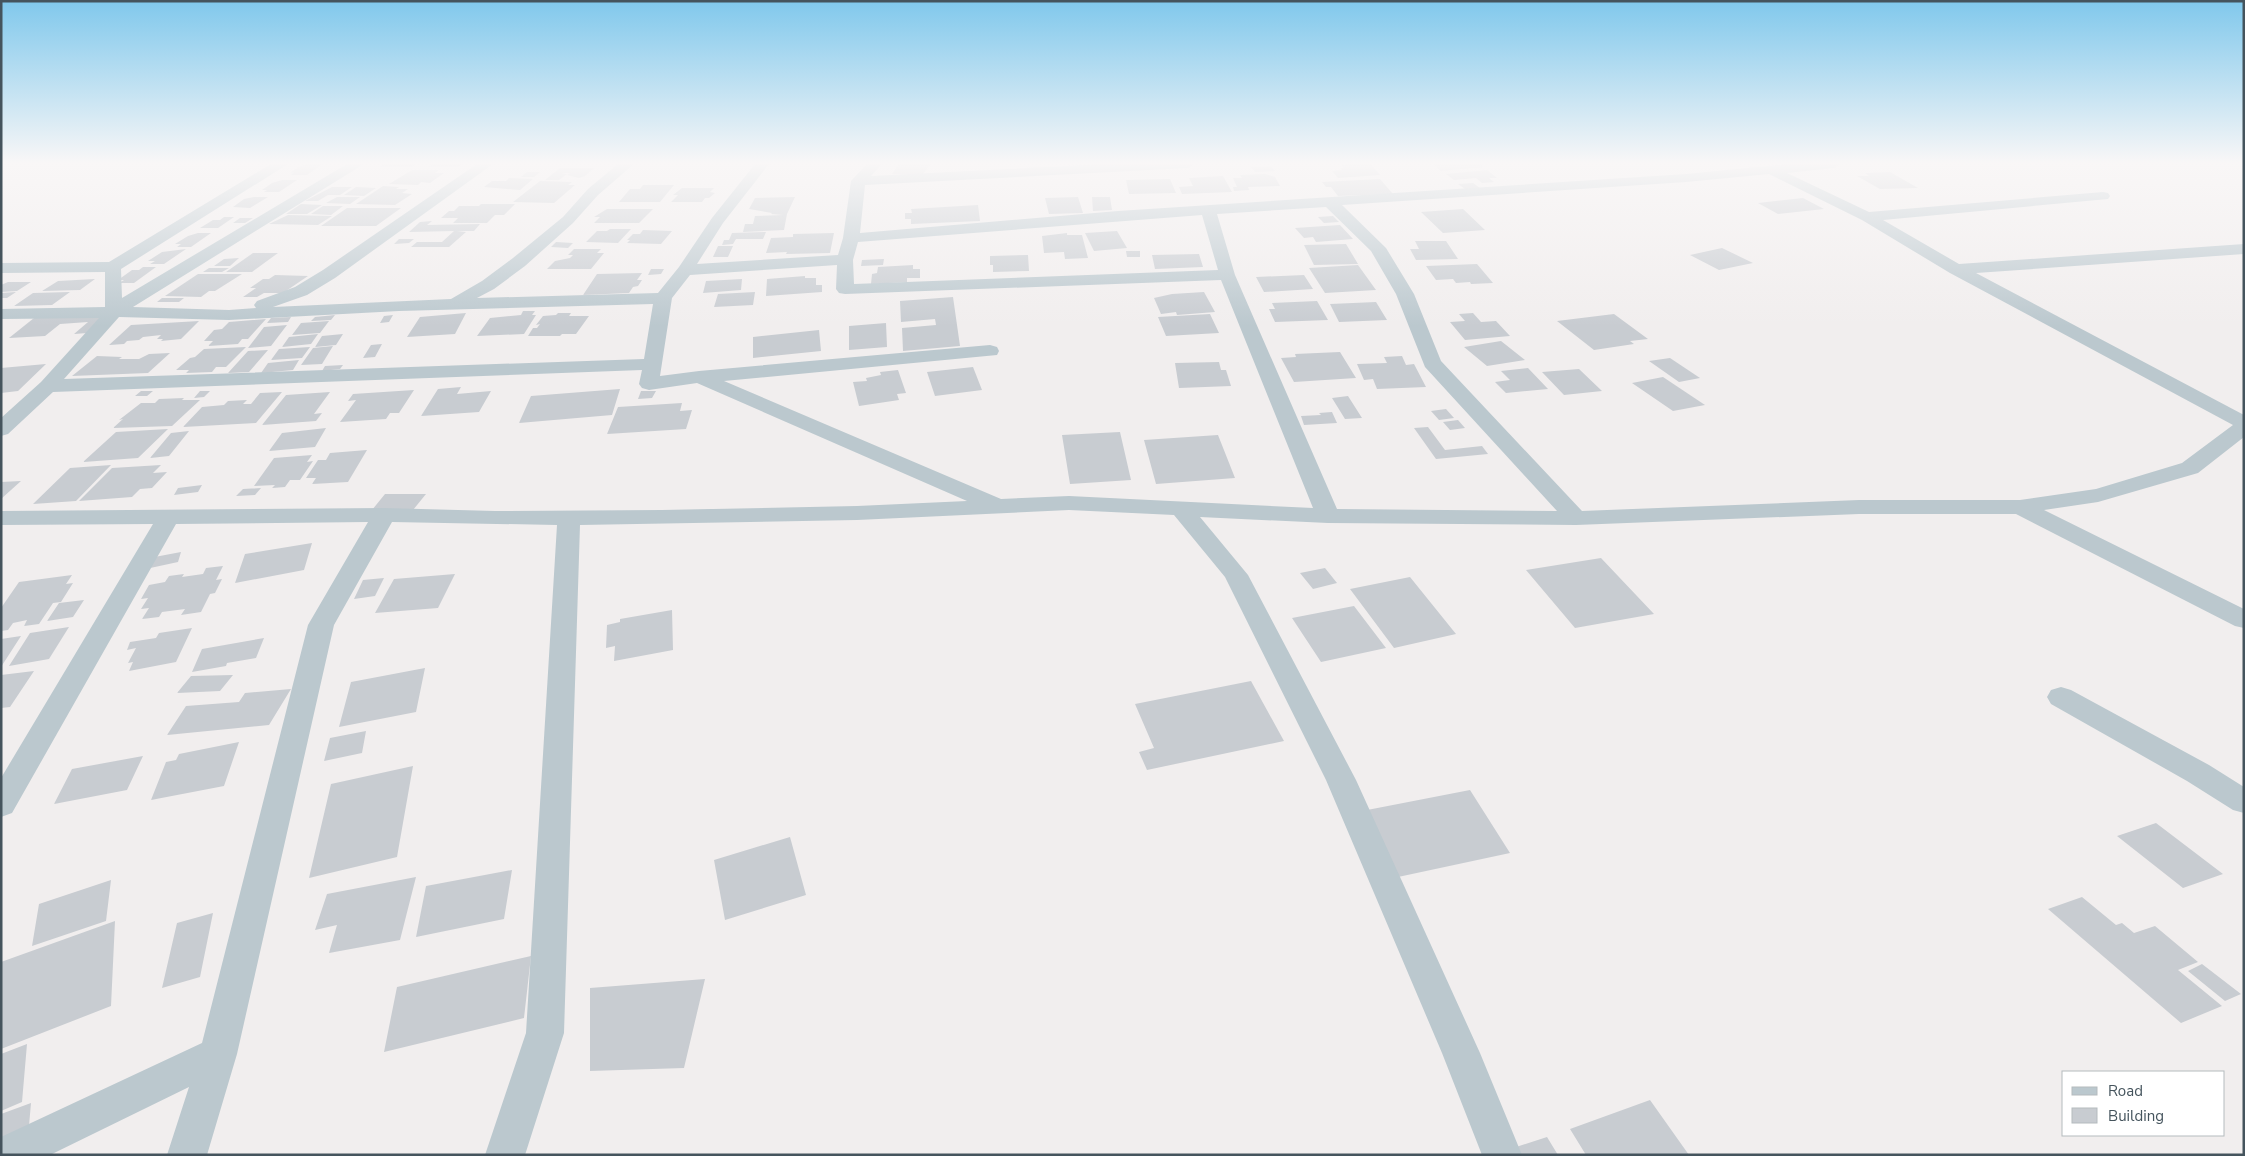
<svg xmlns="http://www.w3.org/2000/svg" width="2245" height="1156" viewBox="0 0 2245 1156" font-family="'Nunito Sans',sans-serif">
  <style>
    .building { fill: #c8ccd1 }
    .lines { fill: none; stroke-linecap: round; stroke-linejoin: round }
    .street { fill: #bbc8ce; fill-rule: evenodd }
  </style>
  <rect width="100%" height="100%" fill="#f1eeee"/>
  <path class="building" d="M309 164H322L307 175H291L294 172 290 173 300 166Z
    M383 164H416L412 167H380Z
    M433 164H462L458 167H428Z
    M899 164H931L922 175 892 174Z
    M1351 164H1370L1380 175 1338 178 1332 171 1342 170 1340 168H1344L1341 165Z
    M1433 164H1480L1484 167 1441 171Z
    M1271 166 1275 171 1255 172 1251 167Z
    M560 168H594L585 176 579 178 567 175 570 173H561L567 174 559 180H545Z
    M412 170H439L435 173H444L430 183 421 182 418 185 389 184Z
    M1487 170 1497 178H1489L1494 182 1482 183 1476 178 1454 180 1446 174Z
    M527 172H540L534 177H521Z
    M1890 172 1918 188 1880 189 1857 176H1869L1865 173Z
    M1265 174 1275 177 1280 186 1248 187 1249 190 1234 191 1233 187H1237L1233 178H1242L1240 175Z
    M1223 176 1232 192 1182 194 1179 187 1193 186 1189 178Z
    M509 178 533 179 520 190 484 187 492 181H506Z
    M1170 179 1176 193 1129 194 1126 180Z
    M1380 179 1393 194 1338 196 1331 187H1326L1322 182Z
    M282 180H297L279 192H264L267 190H262L272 183Z
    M540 181 572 182 568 185H575L554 203 513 202Z
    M1473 183 1480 188 1465 189 1458 184Z
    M643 185H674L660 202H619L630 189H640Z
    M383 186 399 187 396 189H408L402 193 412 194 395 205 356 204Z
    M332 187H352L340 195H328L318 201H305Z
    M356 187 376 188 364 196 344 195Z
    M682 188H714L710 192 715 193 709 198H705L702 202H671L678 195H673Z
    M254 197H268L250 208 233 207 244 199Z
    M337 197H360L350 204 326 203Z
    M795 197 787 214 784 230 743 232 745 224H753L755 216 783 215 771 214 772 213 749 209 755 198Z
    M1078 197 1083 213 1049 214 1045 198Z
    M1092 197H1110L1112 210 1093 211Z
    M1803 198 1824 209 1778 214 1758 203Z
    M301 204 322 205 307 214H286Z
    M481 204H515L504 215H495L487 223H453L458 218H441L449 211H454L459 206H479Z
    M978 205 980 221 911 224V219H905V213H912L911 209Z
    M323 206H343L331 215 311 214Z
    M347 208H401L376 226H321Z
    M607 209H653L639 223H594L600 217H594Z
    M1463 209 1485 230 1443 233 1421 212Z
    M288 215 332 216 318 225 269 224Z
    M1333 216 1339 222 1324 223 1318 217Z
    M224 217H234L218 228H200L213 220H220Z
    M240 218H253L245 223H233Z
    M432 221 427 225 480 224 474 231H457L466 232 449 247H411L417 242H442L454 231 409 232 420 222Z
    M1340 225 1353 239 1316 242 1313 237 1304 238 1295 228Z
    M610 229H631L618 243 586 242 597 231H607Z
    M643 230 672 231 661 244 627 243 630 240H627L633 234H640Z
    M1117 231 1127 248 1094 251 1085 233Z
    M766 232 763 239H736L733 244 722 245 724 240H729L732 233Z
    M198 233H211L191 247H177L181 244H175L188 236Z
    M834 233 830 253 786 254 787 252 766 253 771 238 793 237V234Z
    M1067 233V235H1082L1088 258 1065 259 1064 252 1044 253 1042 236Z
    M399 239H414L409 243 394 244Z
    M1415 241H1446L1458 259 1416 260 1410 249H1419Z
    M556 242 573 243 568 248 551 247Z
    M1346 244 1358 264 1314 265 1304 245Z
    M718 246H733L728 257H713Z
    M1722 248 1753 263 1719 270 1690 255Z
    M186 249 164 264H150L155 261H148L162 252Z
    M574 249H601L597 253H604L591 269H547L555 261 570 258 573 255H568Z
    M1126 251H1140V257H1127Z
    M253 253H278L252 272H226Z
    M1199 254 1203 267 1155 269 1152 255Z
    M1028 255 1029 271 993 272V265H990V256Z
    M239 258 230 266H214L224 259Z
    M884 259 883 265 861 266 862 260Z
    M1477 264 1493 283 1471 284 1470 282 1456 283 1453 279 1436 280 1426 266Z
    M913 265V269H920V278H907V282L871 284 872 274 877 273 878 267Z
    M1358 265 1376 290 1325 293 1309 268Z
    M143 267H156L134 283H119L124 280H118L132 270H139Z
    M209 268H229L222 272H203Z
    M651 269H664L661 274 648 275Z
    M642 273 637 280H642L638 286 633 287 629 293 583 295 597 274Z
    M198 274H242L215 291H209L201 297 165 296Z
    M275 275 308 276 283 293H264L257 297H243L256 288H250L263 279H269Z
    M1304 275 1313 289 1264 292 1256 277Z
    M805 276V278H816V285H822V292L766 296 767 279Z
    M95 279 80 290 42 291 58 281Z
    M742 279 741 290 703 293 706 281Z
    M8 282H31L17 291 1 292V285Z
    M16 292 7 298H1V293Z
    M70 292 52 305 14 306 33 293Z
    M755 292 753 305 714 307 718 294Z
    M1204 292 1215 312 1177 315 1176 312 1161 314 1154 298 1172 294Z
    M953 297 960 346 903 351 902 328 936 325 935 319 901 322 900 301Z
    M162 298H184L179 302H157Z
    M1317 301 1328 320 1275 322 1269 309H1275L1272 303Z
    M1376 302 1387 320 1339 322 1330 304Z
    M523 311H535L532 315H536L524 334 477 336 490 318 521 315Z
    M466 313 455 334 407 337 420 317Z
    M558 313H571L569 316H589L576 334H562L560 336H528L533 328H537L540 324 536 325 543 316 556 315Z
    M1473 313 1481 322 1496 321 1510 336 1465 340 1450 322 1465 321 1459 314Z
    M109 314 87 333 74 334 88 322 60 324 45 336 9 338 34 318Z
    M1210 314 1219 333 1166 336 1158 317Z
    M1614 314 1648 339 1630 341 1634 344 1594 350 1557 321Z
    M335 315 331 320 311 321 315 317Z
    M393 315 389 322 380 323 384 316Z
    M291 317 288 322 267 323 271 318Z
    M266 319 248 339H242L238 344 208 346 213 341H204L214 330 222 329 229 322Z
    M199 321 181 339 161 341 163 339H157L161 335 143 337 139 340 127 341 124 344 109 345 131 325Z
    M329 321 320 333 292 335 301 323Z
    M886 323 887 347 849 350V326Z
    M287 325 271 346 248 348 264 327Z
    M819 330 821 351 753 358V337Z
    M318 334 311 344 282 347 289 337Z
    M343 334 336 345 315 347 322 336Z
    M1501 341 1525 360 1487 366 1464 347Z
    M382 344 375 357 363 358 371 345Z
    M333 346 322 364 301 365 313 348Z
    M246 347 226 367H216L212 372 186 373 189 370H176L190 358 195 357 204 349Z
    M310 347 302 358 271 360 279 349Z
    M268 350 249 372 228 373 248 351Z
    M1340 352 1356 378 1294 382 1281 358 1296 357 1295 354Z
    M170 353 148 373 72 376 97 356 122 357 119 359H139L149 354Z
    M1402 356 1406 365 1414 364 1426 387 1377 389 1373 379 1364 380 1357 364 1387 363 1384 357Z
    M1670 358 1700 378 1679 382 1649 361Z
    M299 360 293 370 261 373 268 363Z
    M1219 362 1221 370H1226L1231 386 1179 388 1175 363Z
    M46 364 18 391 1 393V368Z
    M343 365 340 369 322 371 325 366Z
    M973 367 982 390 935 396 927 372Z
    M1528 368 1548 389 1506 393 1495 382 1510 380 1501 371Z
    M1579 369 1602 391 1564 395 1542 372Z
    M898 370 906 393 897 394 899 400 859 406 853 382 867 381 866 378 881 375 880 372Z
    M1663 377 1705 405 1673 411 1632 383Z
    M461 387 457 394 491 391 479 412 421 416 438 389Z
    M620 389 612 415 519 423 531 396Z
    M414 390 399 413H390L386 419 340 422 356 400 348 401 353 394Z
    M141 391H153L147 396H135Z
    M200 391H210L204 397 194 398Z
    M641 391H656L652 398 638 399Z
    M282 392 256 423 183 427 202 407 224 405 228 401 247 400 243 404H251L260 393Z
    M330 392 314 414 322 413 316 421 262 425 286 395Z
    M1348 396 1362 418 1345 419 1332 398Z
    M184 398 182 400H200L172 426 113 428 123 419 119 420 141 403H155L159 399Z
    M682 403 680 411 692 410 686 429 607 434 618 407Z
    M1446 409 1454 418 1439 420 1431 411Z
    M1332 412 1337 423 1304 425 1301 416 1321 415 1319 413Z
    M1458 420 1465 428 1450 430 1443 422Z
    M1428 427 1445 450 1482 446 1488 454 1436 459 1414 428Z
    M326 428 315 447 269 451 282 433Z
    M168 429 138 458 83 462 116 432Z
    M189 431 169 456 150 458 171 433Z
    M1120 432 1131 480 1070 484 1062 435Z
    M1218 435 1235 478 1156 484 1144 440Z
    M367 450 348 482 312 484 316 478H306L318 460H326L330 453Z
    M312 455 307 462 313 461 300 480H290L285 487 272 488 275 485 254 486 274 458Z
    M111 465 76 501 33 504 70 468Z
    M161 465 153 473 167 472 152 488 140 489 132 497 79 501 112 468Z
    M21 481 1 499V482Z
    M202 485 198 492 174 495 178 488Z
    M261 488 255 495 236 496 243 489Z
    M385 494H426L413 510H372Z
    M312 543 304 570 235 583 245 554Z
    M181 552 178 562 141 570 144 559Z
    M1601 558 1654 614 1575 628 1526 570Z
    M223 566 216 580 222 579 215 593 210 594 201 612 181 615 185 609 162 612 159 617 142 619 149 608 141 609 148 598 141 599 149 585 165 582 169 576 184 574 182 577 203 574 206 568Z
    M1325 568 1337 583 1313 589 1300 573Z
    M455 574 438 608 375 613 394 579Z
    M72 575 66 584 73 583 61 602 53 603 39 624 24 626 27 620 13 623 8 630 1 631V608L19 582Z
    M1410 577 1456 634 1394 648 1350 589Z
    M384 578 375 596 354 599 363 580Z
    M84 600 73 617 47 621 59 603Z
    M1354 606 1386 648 1321 662 1292 618Z
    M672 610 673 650 614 661 615 646 606 648 607 625 620 622V619Z
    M69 627 49 659 9 666 30 633Z
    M192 628 176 662 129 671 133 662 128 663 136 648 127 650 130 642 156 638 159 633Z
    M21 636 1 667V639Z
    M264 638 256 658 227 663 226 666 192 672 202 649Z
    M425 668 416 712 339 727 351 682Z
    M34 671 10 707 1 708V675Z
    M233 675 220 691 177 693 191 676Z
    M1251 681 1284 741 1147 770 1139 752 1154 748 1135 704Z
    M291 689 269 725 167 735 186 706 239 702 245 693Z
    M366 731 362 753 324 761 330 738Z
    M239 742 224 786 151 800 166 762 176 760 179 754Z
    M143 756 127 790 54 804 72 769Z
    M413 766 397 857 309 878 331 784Z
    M1470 790 1510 853 1398 877 1362 811Z
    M2156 823 2223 874 2183 888 2117 836Z
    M790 837 806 895 725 920 714 860Z
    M512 870 504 919 416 937 426 886Z
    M416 877 400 940 329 953 337 925 315 930 327 894Z
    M111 880 106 921 32 946 39 904Z
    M2082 897 2116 925 2122 923 2134 933 2155 926 2198 962 2178 970 2222 1006 2181 1023 2048 909Z
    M213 913 200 977 162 988 177 923Z
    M115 921 111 1006 1 1049V962Z
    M531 956 524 1018 384 1052 397 987Z
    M2202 964 2241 994 2225 1001 2188 971Z
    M705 979 684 1068 590 1071V988Z
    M27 1044 22 1102 1 1111V1054Z
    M1650 1100 1689 1155H1586L1570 1129Z
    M31 1103 28 1137 1 1147V1114Z
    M1547 1137 1558 1155H1517L1513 1148Z"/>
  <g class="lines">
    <path class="street" d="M271 164H288L121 269 122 298 347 164H364L133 307 229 310 256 308 254 305 257 301 295 287 323 270 477 164H493L335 278 307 295 273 307 451 299 482 281 513 258 563 217 588 189 618 164H634L598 195 573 223 525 266 494 289 477 298 658 293 679 267 712 218 755 164H769L723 223 697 264 838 255 843 238 851 181 867 164H882L871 176 1103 164H1195L1188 168 865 185 860 233 1118 211 1686 174 1788 164H1841L1834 168 1787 173 1869 212 2103 192 2108 193 2110 196 2108 199 1883 220 1959 264 2244 244V254L1976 273 2244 415V437L2198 473 2098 502 2044 510 2244 609V628L2235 626 2016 514H1859L1576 525 1328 523 1200 517 1248 575 1356 780 1480 1053 1522 1155H1482L1442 1053 1326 780 1225 577 1174 515 1069 510 857 520 580 525 564 1033 525 1155H485L526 1033 557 525 392 522 334 625 237 1054 207 1155H167L189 1087 50 1155H1V1137L202 1043 308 625 368 522 176 524 12 813 1 817V778L153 524 1 525V511L384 508 495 511 662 510 857 506 967 501 697 383 649 390 642 388 639 384 642 370 53 392 8 434 1 436V418L41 382 99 318 1 319V309L105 307V272L1 273V263L109 262ZM1769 174 1862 220 1950 273 2233 425 2182 463 2096 489 2020 500H1859L1582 511 1441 361 1414 294 1386 248 1342 205 1686 182ZM1326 207 1371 251 1396 294 1425 367 1557 511 1337 509 1235 275 1217 214ZM1202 215 1218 270 854 284 853 260 858 242ZM837 265 836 289 839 293 845 294 1221 280 1313 508 1069 496 1001 499 724 381 997 355 999 351 997 347 990 345 699 371 660 376 672 298 690 275ZM653 304 644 359 64 379 119 317 229 320 399 311Z
      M2061 687 2071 690 2209 765 2244 787V813L2233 810 2187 781 2051 704 2047 697 2051 690Z"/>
  </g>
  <linearGradient id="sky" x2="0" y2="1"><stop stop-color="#80c8ec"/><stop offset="0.5" stop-color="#f9f7f7"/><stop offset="1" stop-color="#f9f7f7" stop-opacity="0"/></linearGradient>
  <rect width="2245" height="326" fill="url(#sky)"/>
  <rect width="2245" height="1156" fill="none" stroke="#45545d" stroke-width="5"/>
  <rect x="2062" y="1071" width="162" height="65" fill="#ffffff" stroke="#b5bbbe"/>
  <rect x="2072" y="1087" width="25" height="8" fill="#bbc8ce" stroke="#b5bbbe"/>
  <text x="2108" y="1096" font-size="15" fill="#45545d">Road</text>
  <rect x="2072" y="1108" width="25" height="15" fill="#c8ccd1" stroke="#b5bbbe"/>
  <text x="2108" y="1121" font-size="15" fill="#45545d">Building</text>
</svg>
